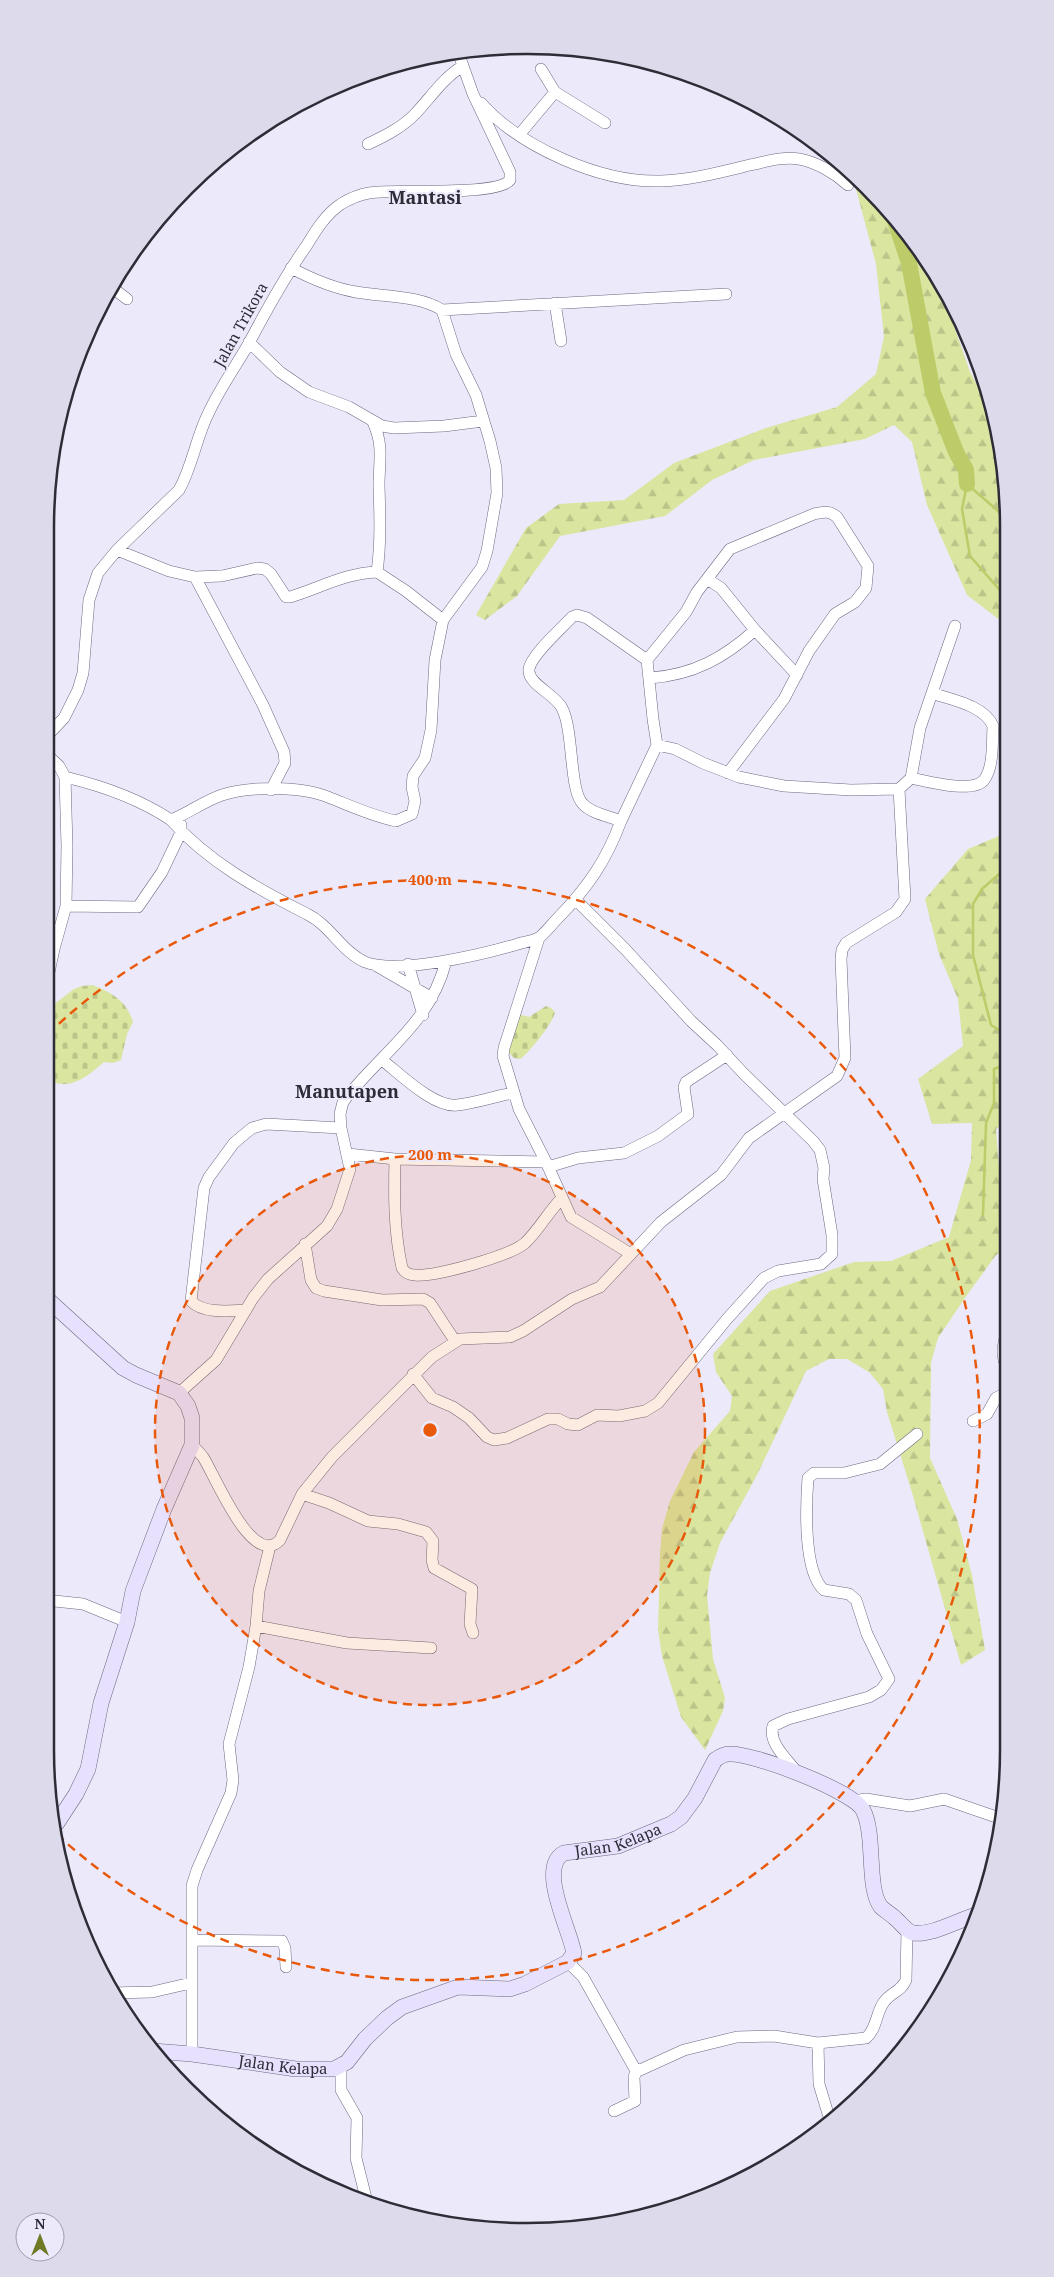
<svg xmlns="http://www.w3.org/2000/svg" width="1054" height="2277" viewBox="0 0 1054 2277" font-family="'Noto Serif',serif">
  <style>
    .forest { fill: url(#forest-firs) }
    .cemetery { fill: url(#cemetery-stones) }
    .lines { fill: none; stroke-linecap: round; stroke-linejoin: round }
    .stream { stroke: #bdcb69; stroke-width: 2.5 }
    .river { stroke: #bdcb69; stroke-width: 16 }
    .street-casing { stroke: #6c6881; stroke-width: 12 }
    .secondary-casing { stroke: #6c6881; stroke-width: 16 }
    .street { stroke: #fff; stroke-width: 11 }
    .secondary { stroke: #e7e1fd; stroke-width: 15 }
    .ring { fill: none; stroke: #e8590c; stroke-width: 2.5; stroke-dasharray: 9 6 }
    .labels { text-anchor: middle; stroke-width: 4; stroke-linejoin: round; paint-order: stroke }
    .street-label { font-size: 15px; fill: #2d2c37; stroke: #ece9fb }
    .quarter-label { font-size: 18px; font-weight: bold; fill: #2d2c37; stroke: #ece9fb }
    .rim { fill: none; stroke: #2d2c37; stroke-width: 2.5 }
    .centre { fill: #e8590c; stroke: #ece9fb; stroke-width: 2.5 }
    .ring-label { font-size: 15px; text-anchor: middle; font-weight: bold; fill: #e8590c; stroke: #ece9fb; stroke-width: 4; stroke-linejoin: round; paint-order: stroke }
  </style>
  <defs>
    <pattern id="forest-firs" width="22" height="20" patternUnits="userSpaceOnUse" patternTransform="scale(1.25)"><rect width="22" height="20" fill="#dae59f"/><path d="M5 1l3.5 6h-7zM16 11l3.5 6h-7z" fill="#bbc58a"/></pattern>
    <pattern id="cemetery-stones" width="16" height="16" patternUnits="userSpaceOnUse" patternTransform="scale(1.25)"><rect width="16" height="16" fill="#dae59f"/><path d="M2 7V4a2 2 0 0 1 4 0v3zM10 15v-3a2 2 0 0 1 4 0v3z" fill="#bbc58a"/></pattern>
  </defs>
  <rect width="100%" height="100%" fill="#ece9fb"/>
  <path class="forest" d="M853 178 909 233 951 306 953 323 970 372 989 407 1005 464V640L1001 621 967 595 927 505 912 442 894 425 865 439 754 460 712 480 665 516 560 536 517 596 485 620 476 615 526 528 559 504 624 500 674 463 766 428 837 407 876 374 884 337 876 264Z
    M1006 833 1007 986 1005 987 1007 997V1121L996 1129 1002 1207 1007 1210V1250L996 1255 967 1295 938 1338 931 1363 930 1458 957 1519 972 1575 985 1650 961 1665 911 1489 887 1412 883 1389 869 1372 847 1359H829L806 1371 757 1475 720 1543 710 1573 707 1595 713 1659 725 1698 723 1711 705 1750 681 1717 662 1656 658 1630 660 1554 662 1529 670 1501 694 1452 730 1411 732 1396 716 1372 713 1354 770 1291 854 1262 891 1261 949 1237 971 1160 972 1123 932 1124 918 1079 963 1046 958 999 939 954 925 899 968 849Z"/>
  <path class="cemetery" d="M93 985C112 993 127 1001 133 1022L127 1034 121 1060 113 1063 104 1062C86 1077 72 1091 47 1080L45 1021 49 1008 74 989 82 986Z
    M546 1006 551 1008 555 1012C554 1022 528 1054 520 1059L514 1058 509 1053V1041L518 1014 529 1017Z"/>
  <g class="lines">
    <path class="stream" d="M967 484 962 509 970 556 1005 596
      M967 484 1005 517
      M1006 868 982 889 973 904V955L991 1025 1007 1035
      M983 1215 986 1123 994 1103V1069L1007 1064"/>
    <path class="river" d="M894 218 909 263 933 393 956 452 966 470 967 484"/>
    <g class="street-casing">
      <path id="street" d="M541 69 555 92
        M481 103C520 147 601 183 661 181 691 180 721 172 750 165 765 162 783 156 799 159 816 162 835 173 848 185
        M519 135 555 92 605 123
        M368 144C385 136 403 127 416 113 431 97 444 77 463 66
        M112 285 118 292 127 299
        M555 303 561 341
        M442 310 726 294
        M249 342 280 372 309 392 349 407 382 426 394 428 444 426 483 421
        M373 422C384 446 379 461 379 486 380 515 381 543 377 572L406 591 443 620
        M117 550 169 571 195 577 222 576 257 568 265 569 271 574 286 597H290C320 588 345 573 377 572
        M195 577 263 705 284 752 285 763 271 790
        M707 579 721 588 755 630 797 675
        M647 660 686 612 697 592 730 549 814 514C824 512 829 510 837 517L868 566 866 588 855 602 835 614 809 651 784 699 728 773
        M647 660 653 719 657 745
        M650 678C693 675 724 658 755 630
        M45 738 64 718 78 690 83 673 89 600 98 573 117 550 179 490C193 465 196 437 209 412 220 388 236 366 249 343 267 309 285 276 307 245 316 230 326 214 341 204 349 199 358 195 369 193 394 188 497 197 510 180V172L473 94 458 52
        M65 777C103 786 138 798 171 820 189 813 204 801 222 795 250 786 301 786 328 797 351 806 372 816 396 821L412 814 415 801 412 787 413 776 425 758 431 730 435 660 443 620 482 567 487 551 497 493 496 468 490 441 476 395 456 354 442 310C418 295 384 297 356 292 332 288 312 279 291 268
        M911 778C926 781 973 794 984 780 994 767 992 742 993 726 984 705 951 700 932 693
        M171 820C208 862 258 889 307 914 330 925 342 952 365 962 398 975 484 954 518 944 524 942 534 941 540 937 546 932 552 924 558 918 588 887 606 861 621 821 609 816 592 814 583 804 569 791 574 731 562 708 555 694 527 684 529 669 531 655 562 628 572 617L577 615 587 618 647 660
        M621 821 657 745 675 749 703 763 739 777 784 786 851 790 899 789 911 778 920 728 955 626
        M66 906 138 907 162 872 181 832V825
        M408 964 423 1015
        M377 966 432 998
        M45 991 54 949 66 906 67 846 65 777 59 766 45 753
        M382 1060C399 1073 434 1108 457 1105 476 1103 495 1096 514 1093
        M348 1154 395 1159 546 1162 519 1109 503 1056 504 1048 539 938
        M395 1159C394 1197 394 1231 402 1268 405 1273 409 1275 415 1275 435 1277 510 1256 525 1243 538 1231 549 1211 562 1198
        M546 1162 571 1217 631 1254
        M548 1167 578 1158 624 1153 658 1136 688 1114 684 1087 686 1082 727 1055
        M305 1244 311 1280 316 1288 324 1291 382 1300 423 1299 430 1303 455 1341
        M246 1310C230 1311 203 1314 191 1301L204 1188 209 1177 234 1143 252 1128 266 1124 341 1128 340 1114 343 1102C380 1053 430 1025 446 961
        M1008 1327C1004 1343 999 1353 1008 1370
        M413 1374 432 1398 453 1407 469 1418 487 1437 494 1440 507 1438 548 1419H558L568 1424 578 1425 597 1415 619 1416 645 1411 658 1403 727 1319 764 1278 778 1271 821 1264 832 1254V1235L823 1179 824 1168 820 1150 813 1141 744 1074 717 1045 691 1021 626 950 576 900
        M179 1393 216 1360 253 1298 268 1279 327 1226 337 1209 350 1169 341 1128
        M973 1421 987 1414 996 1398 1008 1392
        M192 1445C196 1449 200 1453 203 1457 214 1473 252 1570 280 1540L302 1494 332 1457 432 1357 460 1339 510 1337 523 1331 572 1299 600 1287 661 1222 721 1175 749 1138 837 1076 845 1058 841 959 842 950 846 943 896 912 905 899 899 789
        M302 1494 329 1503 368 1521 398 1524 426 1532 433 1541 432 1560 434 1568 472 1589 470 1624 473 1633
        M45 1600 83 1604 127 1622
        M256 1626 347 1643 431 1648
        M795 1770C786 1758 768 1742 773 1726L788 1719 869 1697 881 1690 889 1679 867 1634 856 1600 849 1594 824 1590C803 1572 806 1504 808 1478L814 1473H844L880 1464 917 1434
        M853 1801 866 1799 910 1806 944 1799 1002 1819
        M192 1940 282 1941 285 1948 286 1967
        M568 1962 583 1977 635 2069 640 2070 684 2050 737 2037 774 2036 818 2043 866 2038C877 2029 876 2012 884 2002 891 1992 901 1992 906 1980L907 1930
        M111 1993 152 1992 191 1983
        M818 2043 819 2084 829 2117
        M192 2054V1886L197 1870 231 1793 233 1780 229 1744 249 1667 256 1626 259 1591 270 1546
        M341 2066V2090L357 2118 356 2158 366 2198
        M614 2111 635 2101 634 2077 637 2070"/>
    </g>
    <g class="secondary-casing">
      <g id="secondary">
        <path d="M45 1297 123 1368 136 1375 179 1393 188 1406 192 1418V1445L164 1509 133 1591 127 1622 101 1703 88 1769 76 1794 57 1823"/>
        <path id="s1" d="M153 2051 192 2054 296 2069H334L347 2062 365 2039 387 2018 402 2007 458 1987 510 1989 525 1984 568 1962 574 1953C570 1930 537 1867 564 1853L618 1846 671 1824 681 1817 695 1798 715 1760C719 1757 723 1754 729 1754 751 1752 853 1791 863 1810 876 1835 866 1888 881 1907 885 1911 891 1914 896 1919 901 1923 906 1931 913 1933 932 1936 960 1919 979 1914"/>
      </g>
    </g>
    <use href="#street" class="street"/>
    <use href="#secondary" class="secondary"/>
  </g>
  <circle cx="430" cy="1430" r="275" fill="#e8590c" fill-opacity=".12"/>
  <g class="ring">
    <circle cx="430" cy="1430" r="275"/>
    <path d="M48 1034A550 550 0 1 1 62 1839"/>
  </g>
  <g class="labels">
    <g class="street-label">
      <text transform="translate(241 325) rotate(-61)" y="5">Jalan Trikora</text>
      <text dy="5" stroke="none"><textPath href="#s1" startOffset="624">Jalan Kelapa</textPath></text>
      <text dy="5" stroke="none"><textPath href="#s1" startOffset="131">Jalan Kelapa</textPath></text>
    </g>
    <g class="quarter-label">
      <text x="425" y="204">Mantasi</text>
      <text x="347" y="1098">Manutapen</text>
    </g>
  </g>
  <path d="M0 0H1054V2277H0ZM527 54H527A473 473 0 0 1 1000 527V1750A473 473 0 0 1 527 2223H527A473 473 0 0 1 54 1750V527A473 473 0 0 1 527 54Z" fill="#dddaeb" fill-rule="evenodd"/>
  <path class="rim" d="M527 54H527A473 473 0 0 1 1000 527V1750A473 473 0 0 1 527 2223H527A473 473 0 0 1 54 1750V527A473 473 0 0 1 527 54Z"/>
  <circle cx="430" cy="1430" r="8" class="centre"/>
  <g class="ring-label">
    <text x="430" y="885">400 m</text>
    <text x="430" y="1160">200 m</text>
  </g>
  <g transform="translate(40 2237)"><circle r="24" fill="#ece9fb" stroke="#a09dad"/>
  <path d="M0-4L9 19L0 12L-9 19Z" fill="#707a25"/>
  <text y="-8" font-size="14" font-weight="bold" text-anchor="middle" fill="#2d2c37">N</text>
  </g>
</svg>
